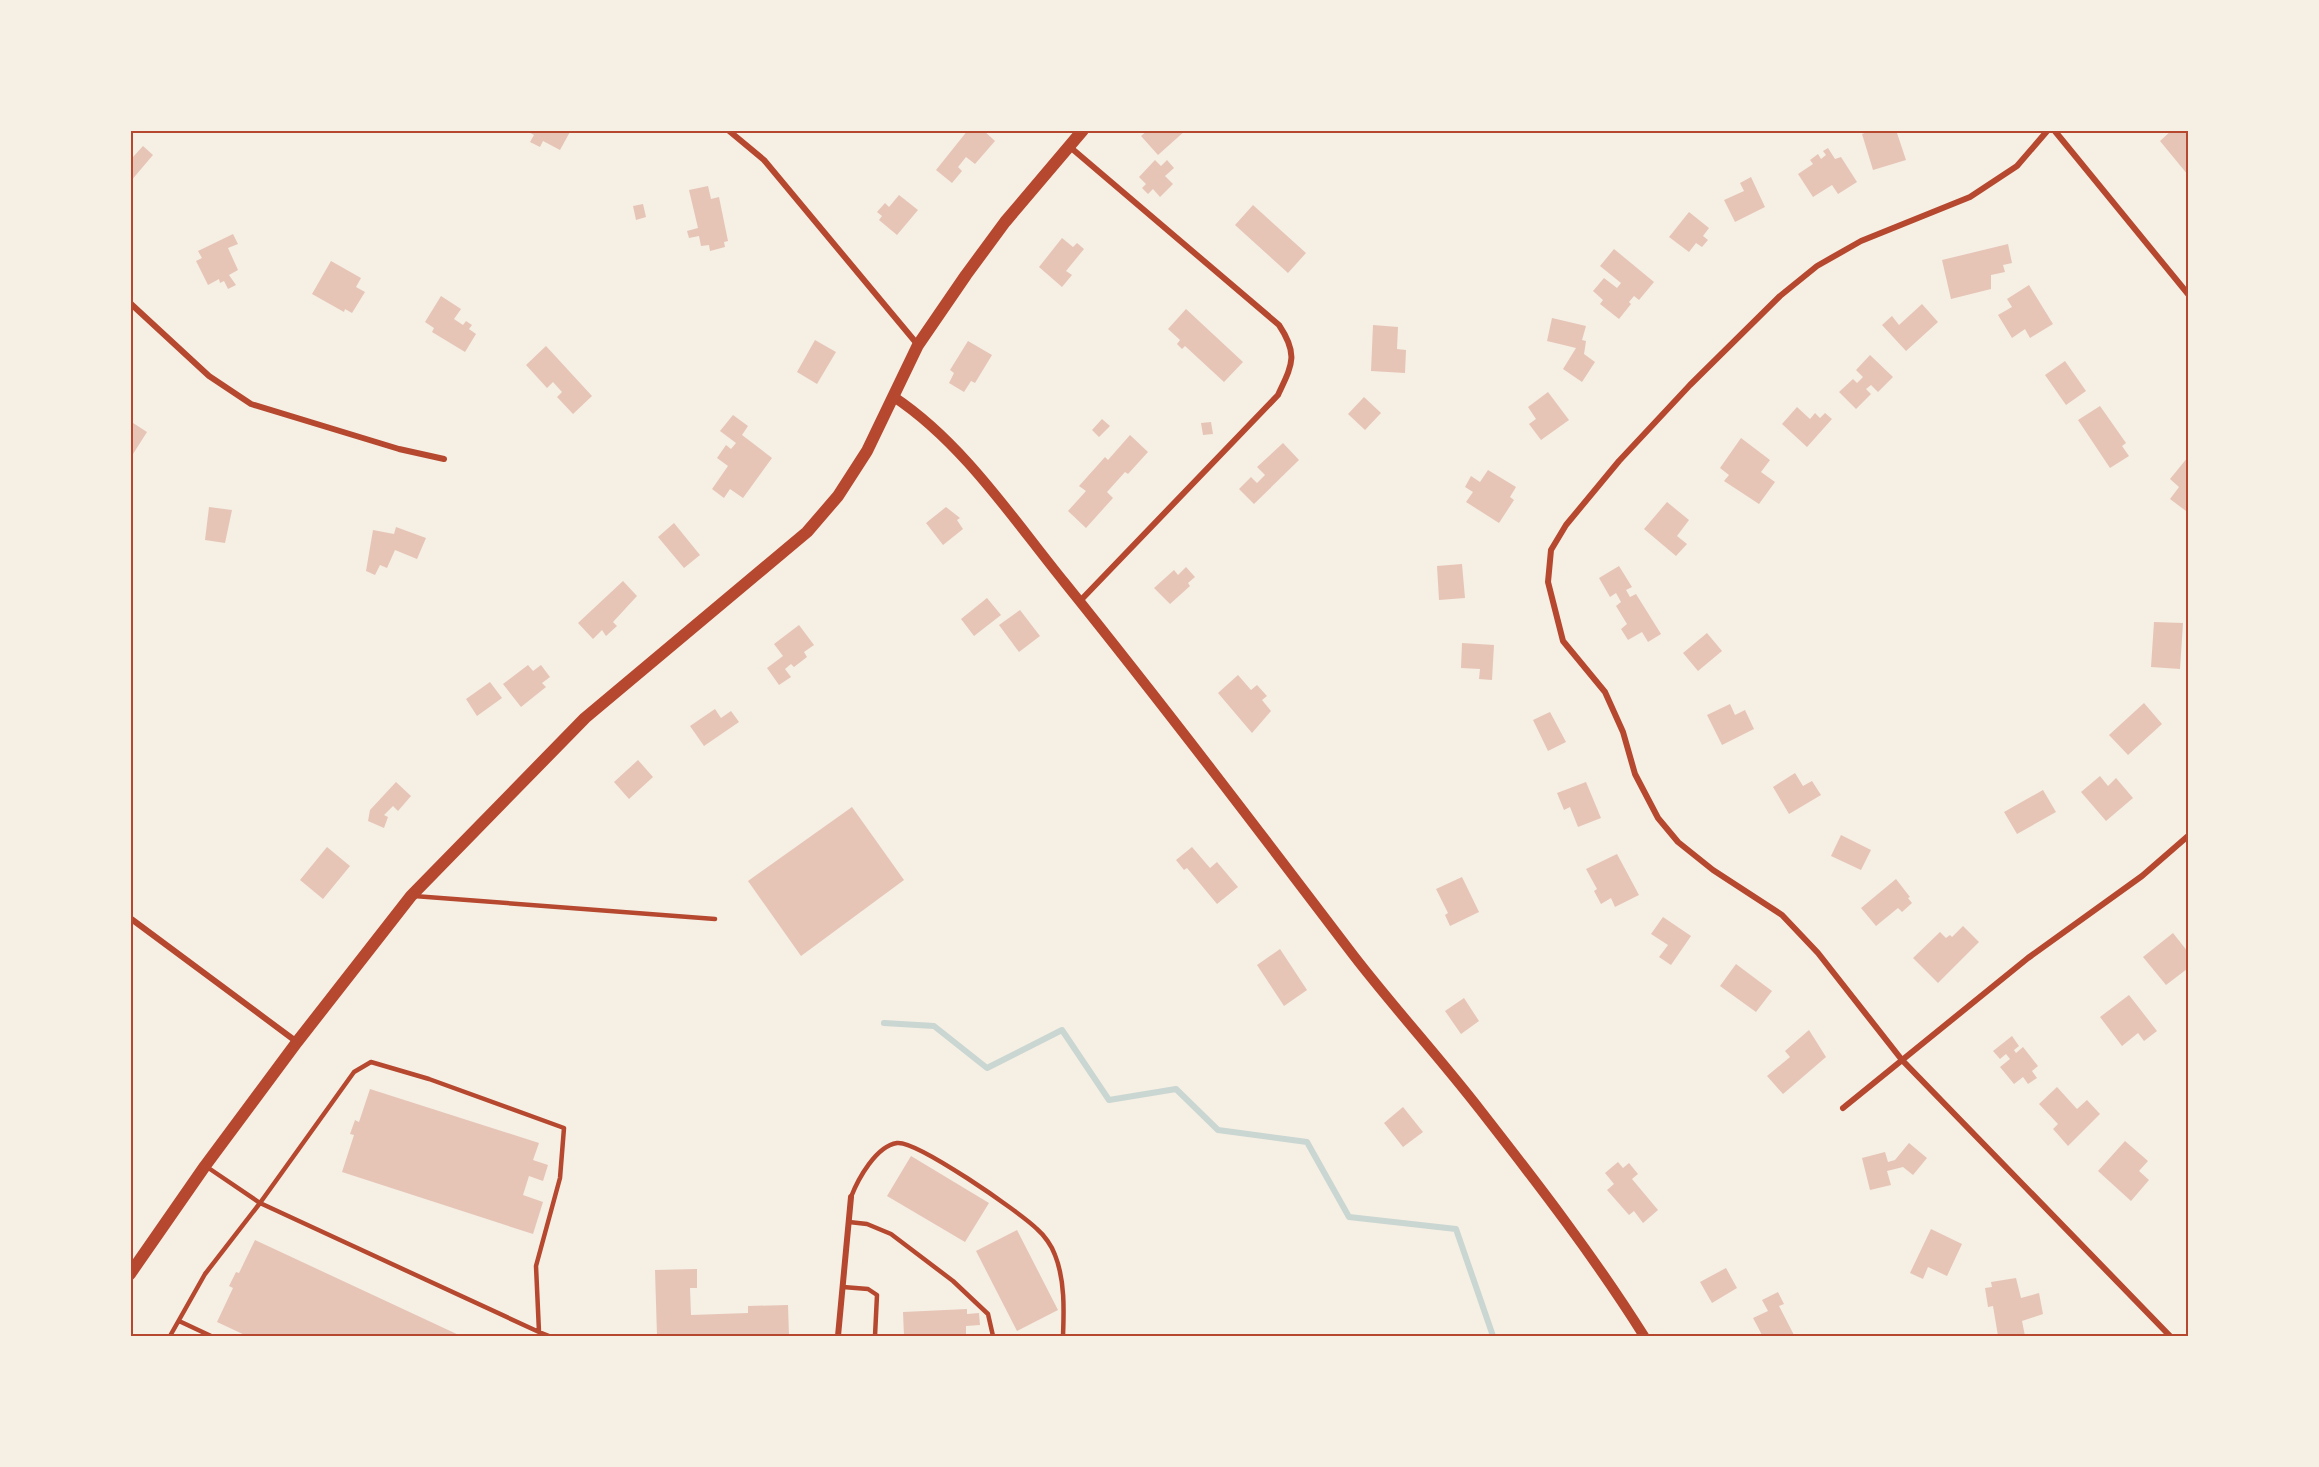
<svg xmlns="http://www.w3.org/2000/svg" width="2319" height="1467" viewBox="0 0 2319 1467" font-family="'Roboto Condensed',sans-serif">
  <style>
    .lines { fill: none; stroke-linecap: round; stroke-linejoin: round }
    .stream { stroke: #c9d6d2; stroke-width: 6 }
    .building { fill: #e6c5b7 }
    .service { stroke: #b5482f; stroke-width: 4.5 }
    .minor { stroke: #b5482f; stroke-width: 6 }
    .tertiary { stroke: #b5482f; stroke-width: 10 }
    .secondary { stroke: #b5482f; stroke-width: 12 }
    .neatline { fill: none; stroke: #b5482f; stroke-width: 2 }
  </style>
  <rect width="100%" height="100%" fill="#f6efe4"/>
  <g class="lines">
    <path class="stream" d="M884 1023 934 1026 987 1068 1062 1030 1109 1100 1176 1089 1218 1130 1307 1142 1349 1217 1456 1229 1493 1336"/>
  </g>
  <path class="building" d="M525 130H571L560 150 543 141 540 147 530 142 534 135Z
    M968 130H983L995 141 975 164 966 157 958 167 962 171 952 183 936 170Z
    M1148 130H1186L1158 155 1141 136Z
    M1873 130H1896L1906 160 1873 170 1862 134Z
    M2172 130 2188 131V175L2160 141Z
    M143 146 153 155 130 182V155L133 157Z
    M1828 148 1835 159 1841 157 1857 182 1838 194 1832 185 1813 197 1798 174 1813 164 1810 160 1818 154 1821 159 1826 155 1823 151Z
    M1155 160 1161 166 1167 160 1174 168 1165 176 1173 184 1160 197 1153 189 1148 194 1142 188 1146 184 1139 177Z
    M1751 177 1765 207 1735 222 1724 200 1744 191 1740 183Z
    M708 186 711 199 719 197 728 241 724 242 725 247 710 251 709 245 701 246 699 236 689 238 687 231 698 228 689 190Z
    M899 195 918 210 897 235 879 220 882 216 877 212 885 203 889 207Z
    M643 204 646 217 636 220 633 206Z
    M1253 205 1306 253 1288 273 1235 225Z
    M1689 212 1709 228 1703 236 1708 240 1702 247 1696 243 1689 252 1669 237Z
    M233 234 238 244 228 248 238 270 229 275 236 285 228 289 224 281 220 283 219 279 208 285 196 261 202 258 198 251Z
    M1062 238 1073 247 1077 243 1084 249 1066 271 1072 275 1062 287 1039 267Z
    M2008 244 2012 263 2003 265 2005 272 1991 275V289L1951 299 1942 260Z
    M1614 249 1654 282 1639 300 1634 296 1629 302 1631 304 1619 319 1600 304 1603 300 1593 291 1604 278 1617 288 1621 283 1600 266Z
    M331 261 361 278 356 287 365 292 352 313 345 309 344 312 312 294Z
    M2029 285 2053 324 2030 338 2025 329 2012 338 1998 315 2012 307 2007 299Z
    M441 296 461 309 454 319 463 325 466 321 472 325 469 329 476 334 465 352 432 332 434 328 425 322Z
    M1922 304 1938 322 1906 351 1882 325 1892 316 1899 325Z
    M1186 309 1243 362 1224 382 1185 346 1182 349 1177 344 1180 340 1168 329Z
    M1552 318 1586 326 1582 340 1586 341 1584 354 1595 362 1582 382 1563 369 1576 348 1547 341Z
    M1373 325 1398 327 1397 349 1406 350 1405 373 1371 371Z
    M815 340 836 352 817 384 797 372Z
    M968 341 992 355 975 383 971 381 964 392 949 383 954 373 950 370Z
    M546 346 592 396 573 414 557 397 562 392 553 382 547 388 526 365Z
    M1870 355 1893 377 1878 392 1871 385 1866 389 1871 394 1856 409 1839 392 1853 379 1857 383 1863 377 1856 370Z
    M2065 361 2086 391 2066 405 2045 375Z
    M1548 392 1569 420 1541 440 1529 424 1536 419 1528 407Z
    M1364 397 1381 413 1365 430 1348 414Z
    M2100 406 2126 443 2122 446 2129 456 2110 468 2078 420Z
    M1797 407 1810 419 1815 413 1820 418 1825 413 1832 419 1807 447 1782 424Z
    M733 415 748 426 742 435 772 458 743 498 730 489 724 498 712 489 728 466 717 458 726 445 731 449 736 443 720 431Z
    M1102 419 1110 426 1099 437 1092 430Z
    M130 421 147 432 133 454 130 453Z
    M1211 422 1213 434 1203 435 1201 423Z
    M1130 435 1148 452 1128 474 1125 472 1107 492 1113 498 1086 528 1068 511 1086 491 1079 486 1105 457 1108 460Z
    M1741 438 1770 460 1761 472 1775 482 1759 504 1724 481 1729 475 1720 468Z
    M1283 443 1299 460 1254 504 1239 489 1251 477 1257 483 1265 475 1257 467Z
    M2188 457V508L2186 511 2170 499 2179 487 2170 479Z
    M1488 470 1516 487 1510 497 1514 500 1499 523 1466 502 1473 492 1465 487 1471 476 1480 482Z
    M1667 502 1689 520 1677 536 1687 544 1676 556 1644 529Z
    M209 507 232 510 225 543 205 540Z
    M946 507 960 518 957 520 963 529 943 545 926 523Z
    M674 523 700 555 684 568 658 537Z
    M396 527 426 538 417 559 395 550 387 568 380 565 375 575 366 571 373 530 394 534Z
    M1462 564 1465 598 1439 600 1437 566Z
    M1619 566 1632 587 1626 590 1630 597 1636 594 1661 634 1648 642 1642 632 1628 640 1621 629 1627 624 1616 606 1621 602 1616 593 1610 597 1599 578Z
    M1186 567 1195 577 1188 583 1190 586 1170 604 1154 588 1174 570 1178 575Z
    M623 581 637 596 613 622 617 626 606 636 602 630 593 639 578 623Z
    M987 598 1001 615 974 636 961 619Z
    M1020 610 1040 636 1019 652 999 625Z
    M2154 622 2183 623 2180 669 2151 667Z
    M799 625 814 645 804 652 807 657 794 667 791 664 785 669 791 677 779 685 767 668 783 656 774 644Z
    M1707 633 1722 651 1698 671 1683 653Z
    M1462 643 1494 645 1492 680 1479 679 1480 669 1461 668Z
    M528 665 533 671 541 665 550 677 542 683 546 687 521 707 503 684Z
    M1238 675 1251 690 1257 685 1267 696 1262 700 1271 711 1252 733 1218 693Z
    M490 682 502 698 477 716 466 699Z
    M2144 703 2162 724 2128 755 2109 735Z
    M1730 704 1735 715 1745 710 1754 729 1722 745 1707 715Z
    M715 709 721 718 731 711 739 722 704 746 690 726Z
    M1550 712 1566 742 1548 751 1533 720Z
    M638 760 653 777 629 799 614 782Z
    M1795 773 1803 786 1812 781 1821 795 1789 814 1773 787Z
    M2100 776 2108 786 2116 778 2133 798 2106 821 2081 792Z
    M396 782 411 796 398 811 393 806 384 815 388 817 384 828 368 821 370 810Z
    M1586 782 1601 818 1578 827 1570 807 1564 810 1557 793Z
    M2043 790 2056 812 2017 834 2004 812Z
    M852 807 904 880 801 956 748 881Z
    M1841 835 1871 850 1861 870 1831 856Z
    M327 847 350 866 323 899 300 880Z
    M1192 847 1210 868 1217 862 1238 887 1217 904 1187 868 1184 870 1176 860Z
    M1617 854 1639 895 1615 907 1611 898 1601 904 1594 891 1597 889 1586 869Z
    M1462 877 1479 912 1450 926 1445 915 1448 913 1436 889Z
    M1896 879 1910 897 1908 898 1912 903 1902 912 1898 908 1876 926 1861 908Z
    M1663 917 1691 936 1671 965 1659 957 1668 945 1651 934Z
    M1963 926 1979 942 1938 983 1913 958 1940 932 1946 938 1950 935 1952 937Z
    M2173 933 2188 952V971L2187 969 2166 985 2143 957Z
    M1280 949 1307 990 1284 1006 1257 965Z
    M1736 964 1772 991 1756 1012 1720 986Z
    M2129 995 2157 1031 2144 1041 2138 1033 2122 1046 2100 1017Z
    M1464 998 1479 1021 1461 1034 1445 1011Z
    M1809 1030 1826 1057 1783 1094 1767 1076 1790 1057 1785 1051Z
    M2012 1036 2019 1046 2014 1050 2016 1053 2023 1047 2038 1066 2032 1071 2037 1078 2028 1084 2023 1077 2014 1084 2000 1067 2010 1059 2006 1054 2000 1059 1993 1051Z
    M2057 1087 2077 1109 2087 1100 2100 1114 2068 1146 2053 1129 2058 1124 2039 1104Z
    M370 1089 539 1143 533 1160 548 1165 543 1181 529 1176 523 1195 543 1202 533 1234 342 1172 354 1135 350 1134 355 1120 359 1122Z
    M1403 1107 1423 1132 1403 1147 1384 1123Z
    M2125 1141 2148 1161 2139 1171 2149 1180 2131 1201 2098 1171Z
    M1909 1143 1927 1158 1913 1175 1903 1167 1887 1171 1891 1185 1870 1190 1862 1158 1885 1152 1888 1162 1895 1160Z
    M911 1156 989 1203 965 1242 887 1196Z
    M1618 1162 1623 1168 1629 1163 1638 1174 1632 1179 1658 1210 1643 1223 1634 1211 1629 1215 1607 1190 1614 1184 1605 1173Z
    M1931 1229 1962 1244 1947 1276 1928 1267 1923 1279 1910 1273Z
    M1017 1230 1058 1310 1017 1331 976 1251Z
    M255 1240 461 1336H247L217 1322 233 1288 229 1286 236 1272 239 1273Z
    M1726 1268 1737 1288 1712 1303 1700 1282Z
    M697 1269V1288H690L691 1315 748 1313V1306L788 1305 789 1336H657L655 1270Z
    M2016 1278 2021 1298 2039 1293 2043 1314 2022 1321 2025 1336H1998L1993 1306 1988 1307 1985 1288 1992 1287 1991 1282Z
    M1778 1292 1784 1304 1779 1306 1794 1335H1762L1753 1318 1768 1311 1762 1300Z
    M967 1309V1314L979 1313 980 1325 966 1326V1336H904L903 1312Z"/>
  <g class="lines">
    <path class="service" d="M414 896 715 919
      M851 1197C858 1179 876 1146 897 1143 916 1140 1020 1212 1037 1229 1044 1235 1052 1246 1055 1255 1065 1280 1064 1310 1063 1336
      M849 1222 867 1224 891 1234 953 1281 988 1314 993 1336
      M843 1287 868 1289 877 1295 875 1336
      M179 1321 211 1336
      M539 1332 536 1266 560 1178 564 1128 429 1079 371 1062 354 1072 260 1203 539 1332 549 1336
      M170 1336 205 1274 260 1203 207 1167"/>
    <path class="minor" d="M728 130 764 160 918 345
      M2048 130 2017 166 1970 197 1861 241 1817 266 1780 296 1690 385 1619 461 1566 525 1551 550 1548 582 1563 641 1605 692 1623 732 1635 774 1658 818 1678 842 1713 870 1782 915 1818 953 1902 1060 2170 1336
      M2054 130 2188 294
      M1070 147 1279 325C1299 355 1292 365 1278 395L1080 601
      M130 303 209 376 251 404 399 449 444 459
      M130 918 297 1042
      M1843 1108 2028 958 2142 876 2188 836
      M838 1336 851 1197"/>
    <path class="tertiary" d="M894 397C963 443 1013 519 1065 583 1164 706 1259 831 1354 956 1395 1009 1440 1058 1481 1111 1538 1184 1595 1258 1644 1336"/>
    <path class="secondary" d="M130 1274 205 1166 297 1042 411 896 585 718 807 532 838 496 867 451 918 345 966 275 1005 222 1083 130"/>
  </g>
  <rect width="2319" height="1467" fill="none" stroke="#f6efe4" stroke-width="264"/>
  <rect x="132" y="132" width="2055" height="1203" class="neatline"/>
</svg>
